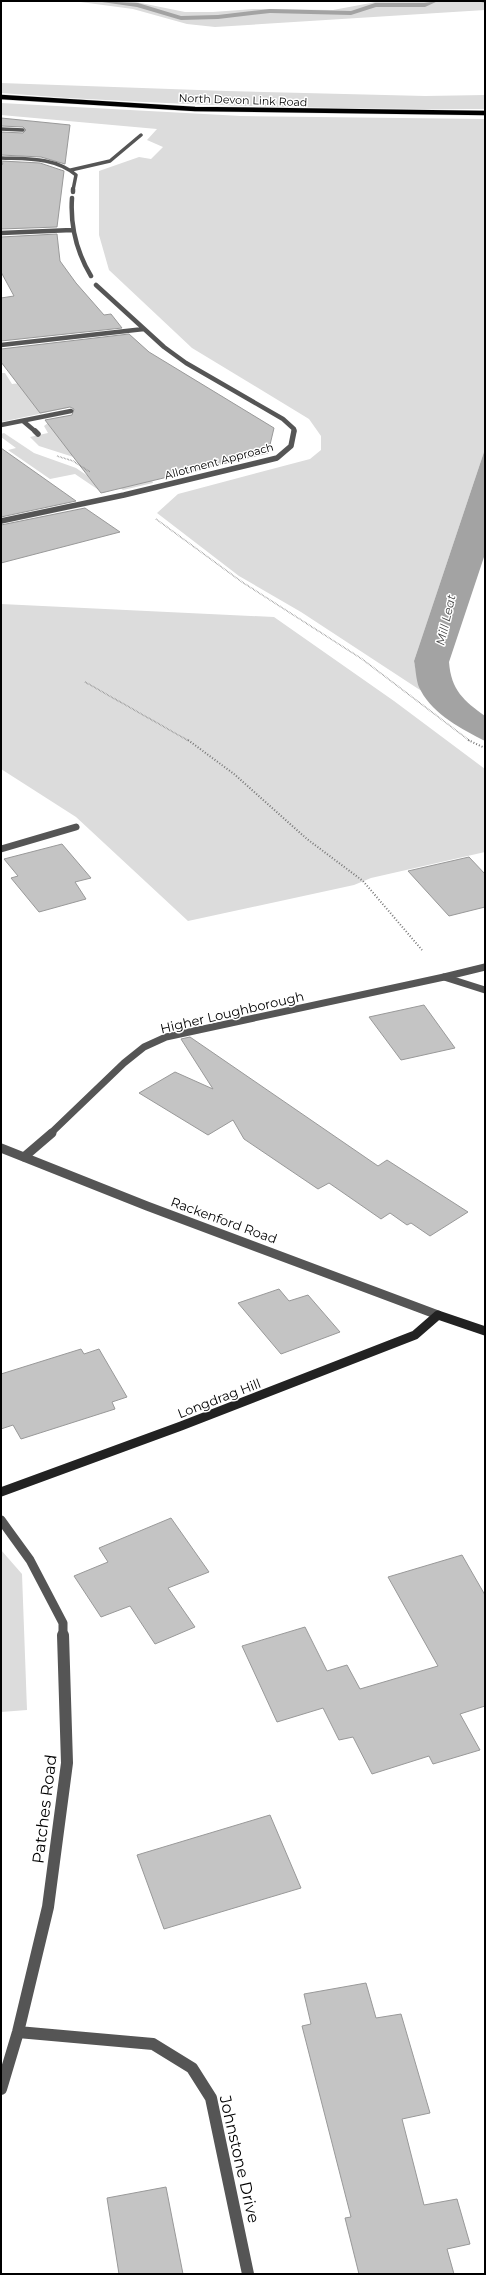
<svg xmlns="http://www.w3.org/2000/svg" width="486" height="2275" viewBox="0 0 486 2275" font-family="Montserrat,sans-serif">
  <style>
    .green { fill: #dcdcdc }
    .water { fill: #a3a3a3 }
    .lines { fill: none; stroke-linecap: round; stroke-linejoin: round }
    .stream { fill: #a3a3a3; fill-rule: evenodd }
    .building { fill: #c4c4c4; stroke: #999 }
    .trunk-casing { stroke: #dbdbdb; stroke-width: 5.5 }
    .path-far1 { stroke: #777; stroke-width: 1.5; stroke-dasharray: 0.5 1; stroke-linecap: butt }
    .path { stroke: #777; stroke-width: 2; stroke-dasharray: 1 2; stroke-linecap: butt }
    .service-far1 { stroke: #555; stroke-width: 3.5 }
    .service { stroke: #555; stroke-width: 7 }
    .minor-far5 { stroke: #555; stroke-width: 3.5 }
    .minor-far4 { stroke: #555; stroke-width: 4.5 }
    .minor-far3 { stroke: #555; stroke-width: 5.5 }
    .minor-far2 { stroke: #555; stroke-width: 7 }
    .minor-far1 { stroke: #555; stroke-width: 9 }
    .minor { stroke: #555; stroke-width: 12 }
    .tertiary { stroke: #555; stroke-width: 9 }
    .secondary { stroke: #222; stroke-width: 9 }
    .trunk { stroke: #000; stroke-width: 4.5 }
    .labels { text-anchor: middle; stroke-width: 3; stroke-linejoin: round; paint-order: stroke }
    .far-street-label { font-size: 11px; fill: #000; stroke: #fff }
    .far-water-label { font-size: 12px; font-style: italic; fill: #444; stroke: #fff }
    .street-label { font-size: 13px; fill: #000; stroke: #fff }
    .near-street-label { font-size: 16px; fill: #000; stroke: #fff }
  </style>
  <rect width="100%" height="100%" fill="#fff"/>
  <path class="green" d="M73 1H131L185 12H213L253 9 333 10 376 2 485 1V10L215 27 187 24 133 9Z
    M1 83 227 91 425 96 485 95V109C324 109 162 106 1 93Z
    M1 103 241 116 485 119V449L414 661 420 690 301 612 239 576 157 513 178 494 310 459 321 450V436L309 419 192 348 109 270 99 235V171L139 157 151 159 163 147 147 140 157 129 1 115Z
    M1 373H5L12 384 38 381 52 397 67 408 1 422Z
    M52 420 152 480 153 483 123 490 86 461 39 446 30 437 48 433 44 426Z
    M4 433 34 453 76 468 110 491 103 493 75 474 50 479 8 450 16 448 1 437V434Z
    M1 604 274 617 394 701 485 769V852L371 878 354 885 188 921 76 817 1 769Z
    M1 1550 22 1574 27 1710 1 1712Z"/>
  <path class="water" d="M485 449V554L449 662C451 690 464 701 485 716V741C462 729 434 715 421 691 416 684 416 670 414 661Z"/>
  <g class="lines">
    <path class="stream" d="M95 1 138 3 181 16 218 15 270 9 351 11 375 3H424L438 1 425 7H376L351 15 270 13 218 19 181 20 137 7Z
      M477 1H485V3Z"/>
  </g>
  <path class="building" d="M1 118 70 125 65 164 41 157 1 155V132L23 133 26 130 23 127 1 126Z
    M1 161 40 163 64 171 57 227 1 229V165L3 164Z
    M57 234 60 261 76 283 104 315 111 314 122 328 1 341V298L14 296 1 272V237Z
    M129 334 149 352 274 428 268 453 101 493 45 420 72 415 74 409 70 407 40 413 1 362V349Z
    M1 448 76 501 1 517Z
    M85 508 120 532 1 563V525Z
    M62 844 91 878 75 882 86 899 39 912 11 878 18 876 4 859Z
    M469 857 485 874V907L449 916 408 871Z
    M424 1005 455 1048 401 1060 369 1017Z
    M190 1037 378 1166 387 1160 468 1212 430 1236 411 1223 407 1225 390 1213 381 1219 329 1183 318 1189 244 1139 233 1120 208 1135 139 1093 175 1072 213 1089 181 1039Z
    M279 1289 289 1301 308 1295 340 1332 281 1354 238 1303Z
    M81 1349 84 1354 99 1349 127 1397 112 1402 115 1409 21 1439 13 1425 1 1429V1374Z
    M171 1518 209 1572 168 1588 195 1627 155 1644 130 1606 101 1617 74 1576 108 1562 99 1548Z
    M462 1555 485 1595V1706L460 1714 480 1750 433 1764 429 1756 372 1774 353 1737 339 1740 323 1708 277 1722 242 1646 305 1627 327 1671 347 1665 360 1689 438 1666 388 1577Z
    M270 1815 301 1888 164 1929 137 1855Z
    M366 1983 376 2018 401 2014 430 2113 402 2119 424 2205 457 2199 470 2244 447 2249 454 2274H359L345 2218 351 2217 302 2026 311 2024 304 1994Z
    M166 2187 183 2274H119L107 2198Z"/>
  <g class="lines">
    <g class="trunk-casing">
      <path id="trunk" d="M1 97 195 109 485 113"/>
    </g>
    <path class="path-far1" d="M57 456 73 461 90 472
      M156 519 242 582 362 659 470 741
      M85 682 189 741"/>
    <path class="path" d="M188 740 234 774 307 839 363 881 422 950
      M468 740 485 748"/>
    <path class="service-far1" d="M1 129 23 130"/>
    <path class="service" d="M1 849 76 827
      M444 977 485 967"/>
    <path class="minor-far5" d="M1 158C27 159 55 157 76 175L73 190
      M71 170 110 161 141 135"/>
    <path class="minor-far4" d="M73 192V189
      M72 198C70 227 76 251 91 276
      M1 233 72 230
      M96 285 164 347 186 363 283 419 294 429V432
      M1 345 144 329
      M23 421 36 432
      M1 425 71 411"/>
    <path class="minor-far3" d="M35 431 38 434
      M1 521 124 495 277 458 291 446 294 431"/>
    <path class="minor-far2" d="M50 1134 124 1063 144 1047 166 1037 444 977 485 990"/>
    <path class="minor-far1" d="M24 1157 52 1133
      M1 1520 30 1560 63 1623V1636"/>
    <path class="minor" d="M18 2032 153 2044 192 2068 211 2098 248 2274
      M1 2089 18 2032 48 1907 67 1763 63 1635"/>
    <path class="tertiary" d="M1 1148 147 1206 438 1315"/>
    <path class="secondary" d="M1 1492 181 1426 415 1335 438 1315 485 1331"/>
    <use href="#trunk" class="trunk"/>
  </g>
  <g class="labels">
    <g class="far-street-label">
      <text transform="translate(243 100) rotate(2)" y="4">North Devon Link Road</text>
      <text transform="translate(219 461) rotate(-15)" y="4">Allotment Approach</text>
    </g>
    <g class="far-water-label">
      <text transform="translate(446 620) rotate(-77)" y="4">Mill Leat</text>
    </g>
    <g class="street-label">
      <text transform="translate(232 1012) rotate(-13)" y="5">Higher Loughborough</text>
      <text transform="translate(224 1220) rotate(20)" y="5">Rackenford Road</text>
      <text transform="translate(219 1398) rotate(-21)" y="5">Longdrag Hill</text>
    </g>
    <g class="near-street-label">
      <text transform="translate(44 1809) rotate(-83)" y="6">Patches Road</text>
      <text transform="translate(240 2159) rotate(77)" y="6">Johnstone Drive</text>
    </g>
  </g>
  <rect width="486" height="2275" fill="none" stroke="#000000" stroke-width="4"/>
</svg>
